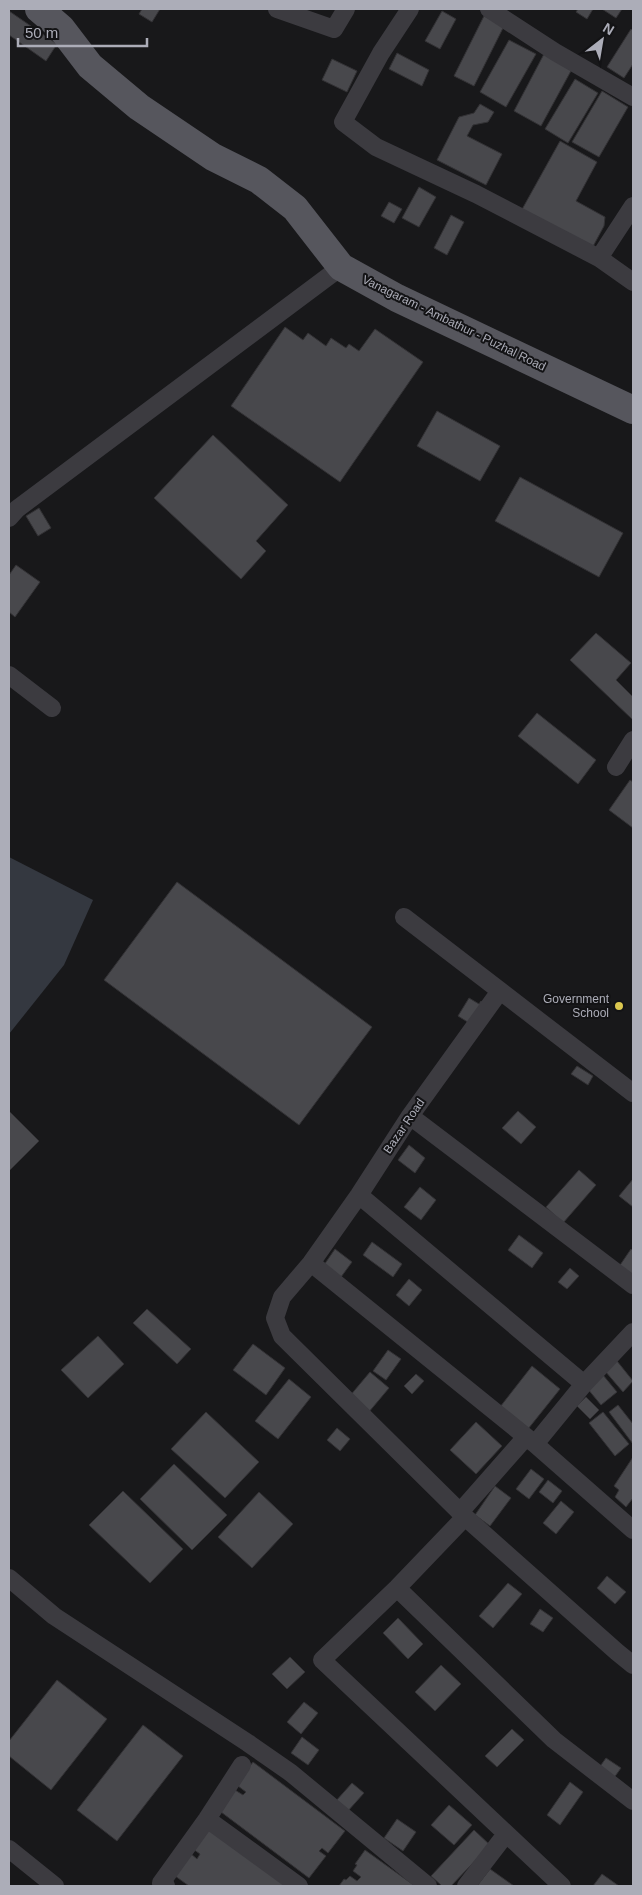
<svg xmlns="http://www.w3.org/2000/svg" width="642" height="1895" viewBox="0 0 642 1895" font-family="Helvetica,sans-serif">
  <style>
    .water { fill: #343840 }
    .building { fill: #48484c; stroke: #333235 }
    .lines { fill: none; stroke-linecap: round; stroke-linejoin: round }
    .street { stroke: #3c3b40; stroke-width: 18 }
    .primary { stroke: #56565d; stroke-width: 28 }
    .poi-dot { fill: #dbc74f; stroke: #131315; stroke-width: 2 }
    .labels { text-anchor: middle; stroke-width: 4; stroke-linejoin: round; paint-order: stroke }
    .street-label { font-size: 12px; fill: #acadb8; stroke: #131315 }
    .poi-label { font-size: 12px; fill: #acadb8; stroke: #131315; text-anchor: end }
  </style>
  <rect width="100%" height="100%" fill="#18181a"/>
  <path class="water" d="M9 857 93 900 64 965 9 1034Z"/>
  <path class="building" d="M142 9H160L152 22 139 14Z
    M578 9H593L587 19 576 12Z
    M602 9H622L616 18Z
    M9 11 57 44 46 61 9 35Z
    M442 11 456 19 440 49 425 41Z
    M484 16 504 26 474 86 454 76Z
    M631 29 633 31V64L624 78 607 67Z
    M509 40 536 54 506 107 480 92Z
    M397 53 429 70 422 86 389 69Z
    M544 54 572 69 541 126 514 111Z
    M332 59 357 71 347 92 322 80Z
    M575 79 598 93 568 143 545 129Z
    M602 91 628 107 599 157 572 142Z
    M480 104 494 112 488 122 473 125 467 136 502 154 486 185 437 160 459 117 474 113Z
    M560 141 597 162 576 201 605 217 604 226 590 252 520 213Z
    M419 187 436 197 419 227 402 218Z
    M389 202 402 209 394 223 381 216Z
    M451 215 464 222 447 255 434 248Z
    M285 327 303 340 308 333 326 346 331 338 346 348 349 344 359 351 375 329 423 362 340 482 231 406Z
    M437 411 500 446 480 481 417 446Z
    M213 435 288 505 256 541 266 551 241 579 154 498Z
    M520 477 623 533 599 577 495 521Z
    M39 508 51 528 38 536 26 516Z
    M16 565 40 582 15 617 9 612V575Z
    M596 633 631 663 616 680 633 697V720L570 660Z
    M537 713 596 760 578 784 518 736Z
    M630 780 633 782V828L609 810Z
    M177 882 372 1027 299 1125 104 980Z
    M469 998 479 1004 481 1001 487 1006 474 1026 458 1016Z
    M577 1066 593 1076 588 1085 571 1074Z
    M9 1111 39 1141 9 1171Z
    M518 1111 536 1127 521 1144 502 1128Z
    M409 1145 425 1158 415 1173 398 1160Z
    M579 1170 596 1185 563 1223 546 1207Z
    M633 1179V1207L619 1196Z
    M420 1187 436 1200 421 1220 404 1207Z
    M519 1235 543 1253 532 1268 508 1250Z
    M372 1242 402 1264 393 1277 363 1255Z
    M335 1249 352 1262 341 1277 324 1265Z
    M631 1249 633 1251V1274L616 1271Z
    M570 1268 579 1276 567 1289 558 1282Z
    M409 1279 422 1290 409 1306 396 1295Z
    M147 1309 191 1349 177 1364 133 1323Z
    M98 1336 124 1364 88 1398 61 1370Z
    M253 1344 285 1368 266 1395 233 1370Z
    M388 1350 401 1359 386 1380 373 1371Z
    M617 1361 633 1381 623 1392 605 1371Z
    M532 1366 560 1389 528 1429 500 1407Z
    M370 1372 389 1388 368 1413 349 1397Z
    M416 1374 424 1381 412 1394 404 1386Z
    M603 1375 617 1392 601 1405 587 1388Z
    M289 1379 311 1397 278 1439 255 1421Z
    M586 1397 599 1410 590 1419 577 1406Z
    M618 1405 633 1424V1444L609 1412Z
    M206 1412 259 1462 225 1498 171 1449Z
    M603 1412 629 1444 615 1456 589 1423Z
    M476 1422 502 1446 476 1474 450 1450Z
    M337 1428 350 1439 340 1451 327 1440Z
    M633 1457V1498L626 1507 615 1497 619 1490 614 1486Z
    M174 1464 227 1515 192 1550 140 1499Z
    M531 1469 544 1479 529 1499 516 1489Z
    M548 1480 562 1491 553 1503 539 1492Z
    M495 1486 511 1498 490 1526 475 1515Z
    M123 1491 183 1549 150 1583 89 1525Z
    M259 1492 293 1524 252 1568 218 1537Z
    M561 1501 574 1512 556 1534 543 1523Z
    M607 1576 626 1592 615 1604 597 1588Z
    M508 1583 522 1594 493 1628 479 1616Z
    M540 1609 553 1618 543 1632 530 1624Z
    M398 1618 423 1644 408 1659 383 1633Z
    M290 1657 305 1672 287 1689 272 1674Z
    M441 1665 461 1684 435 1711 415 1692Z
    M57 1680 107 1719 51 1790 9 1756V1741Z
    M304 1702 318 1713 301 1734 287 1722Z
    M143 1725 183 1756 117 1841 77 1810Z
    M512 1729 524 1740 497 1767 485 1756Z
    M302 1737 319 1750 308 1765 291 1753Z
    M606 1758 621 1768 611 1782 596 1772Z
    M253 1762 345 1831 328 1853 322 1848 319 1851 326 1856 309 1878 217 1809 235 1790 243 1795 246 1792 238 1786 239 1780Z
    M570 1782 583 1792 560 1825 547 1815Z
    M352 1783 364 1793 347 1812 335 1802Z
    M449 1805 472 1825 454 1845 431 1825Z
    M397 1819 416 1832 403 1851 384 1838Z
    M205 1827 287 1886H189L171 1873 190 1853 197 1859 200 1854 193 1849Z
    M474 1830 490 1845 451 1886H442L431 1876Z
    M365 1850 415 1886H339L344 1879 346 1880 350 1876 357 1881 361 1877 353 1871 357 1865 355 1864Z
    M490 1869 514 1886H477Z
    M602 1874 619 1886H593Z"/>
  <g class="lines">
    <path class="street" d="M277 9 334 29 346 9
      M410 9 381 53 343 122 376 147 476 194 599 258
      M489 9 555 52 633 97
      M633 206 599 258 633 282
      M9 518 17 509 341 267
      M9 675 52 708
      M616 767 633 740
      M404 917 633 1093
      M500 991 410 1116 359 1195 311 1263 282 1297 275 1318 282 1336 465 1517 617 1652 633 1665
      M410 1116 633 1285
      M359 1195 584 1384
      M311 1263 535 1444 633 1530
      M535 1444 584 1384 633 1332
      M460 1512 526 1437
      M465 1517 397 1588 322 1660 562 1886
      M9 1578 54 1616 248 1743 291 1773 428 1886
      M397 1588 554 1740 633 1801
      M207 1819 299 1886
      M9 1849 55 1886
      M166 1886 161 1883 207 1819 242 1765
      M466 1886 506 1834"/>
    <path class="primary" d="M39 9 61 28 90 66 139 107 213 157 259 180 295 208 341 267 397 298 633 410"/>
  </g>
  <circle class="poi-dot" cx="619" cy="1006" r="5"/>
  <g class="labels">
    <g class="street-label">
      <text transform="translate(454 323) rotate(26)" y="4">Vanagaram - Ambathur - Puzhal Road</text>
      <text transform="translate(404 1126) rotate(-56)" y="4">Bazar Road</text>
    </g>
    <g class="poi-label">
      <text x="609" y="1003">Government<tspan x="609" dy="14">School</tspan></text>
    </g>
  </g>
  <rect width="642" height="1895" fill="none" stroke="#acadb8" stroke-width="20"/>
  <g transform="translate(602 40) rotate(31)" stroke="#131315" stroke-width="4" paint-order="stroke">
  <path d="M0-4L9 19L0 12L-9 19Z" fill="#acadb8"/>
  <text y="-8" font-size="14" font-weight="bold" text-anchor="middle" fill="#acadb8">N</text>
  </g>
  <path d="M18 38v8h129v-8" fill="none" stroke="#acadb8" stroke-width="2.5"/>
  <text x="25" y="38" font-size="15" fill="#acadb8" stroke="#131315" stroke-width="4" paint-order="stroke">50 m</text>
</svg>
